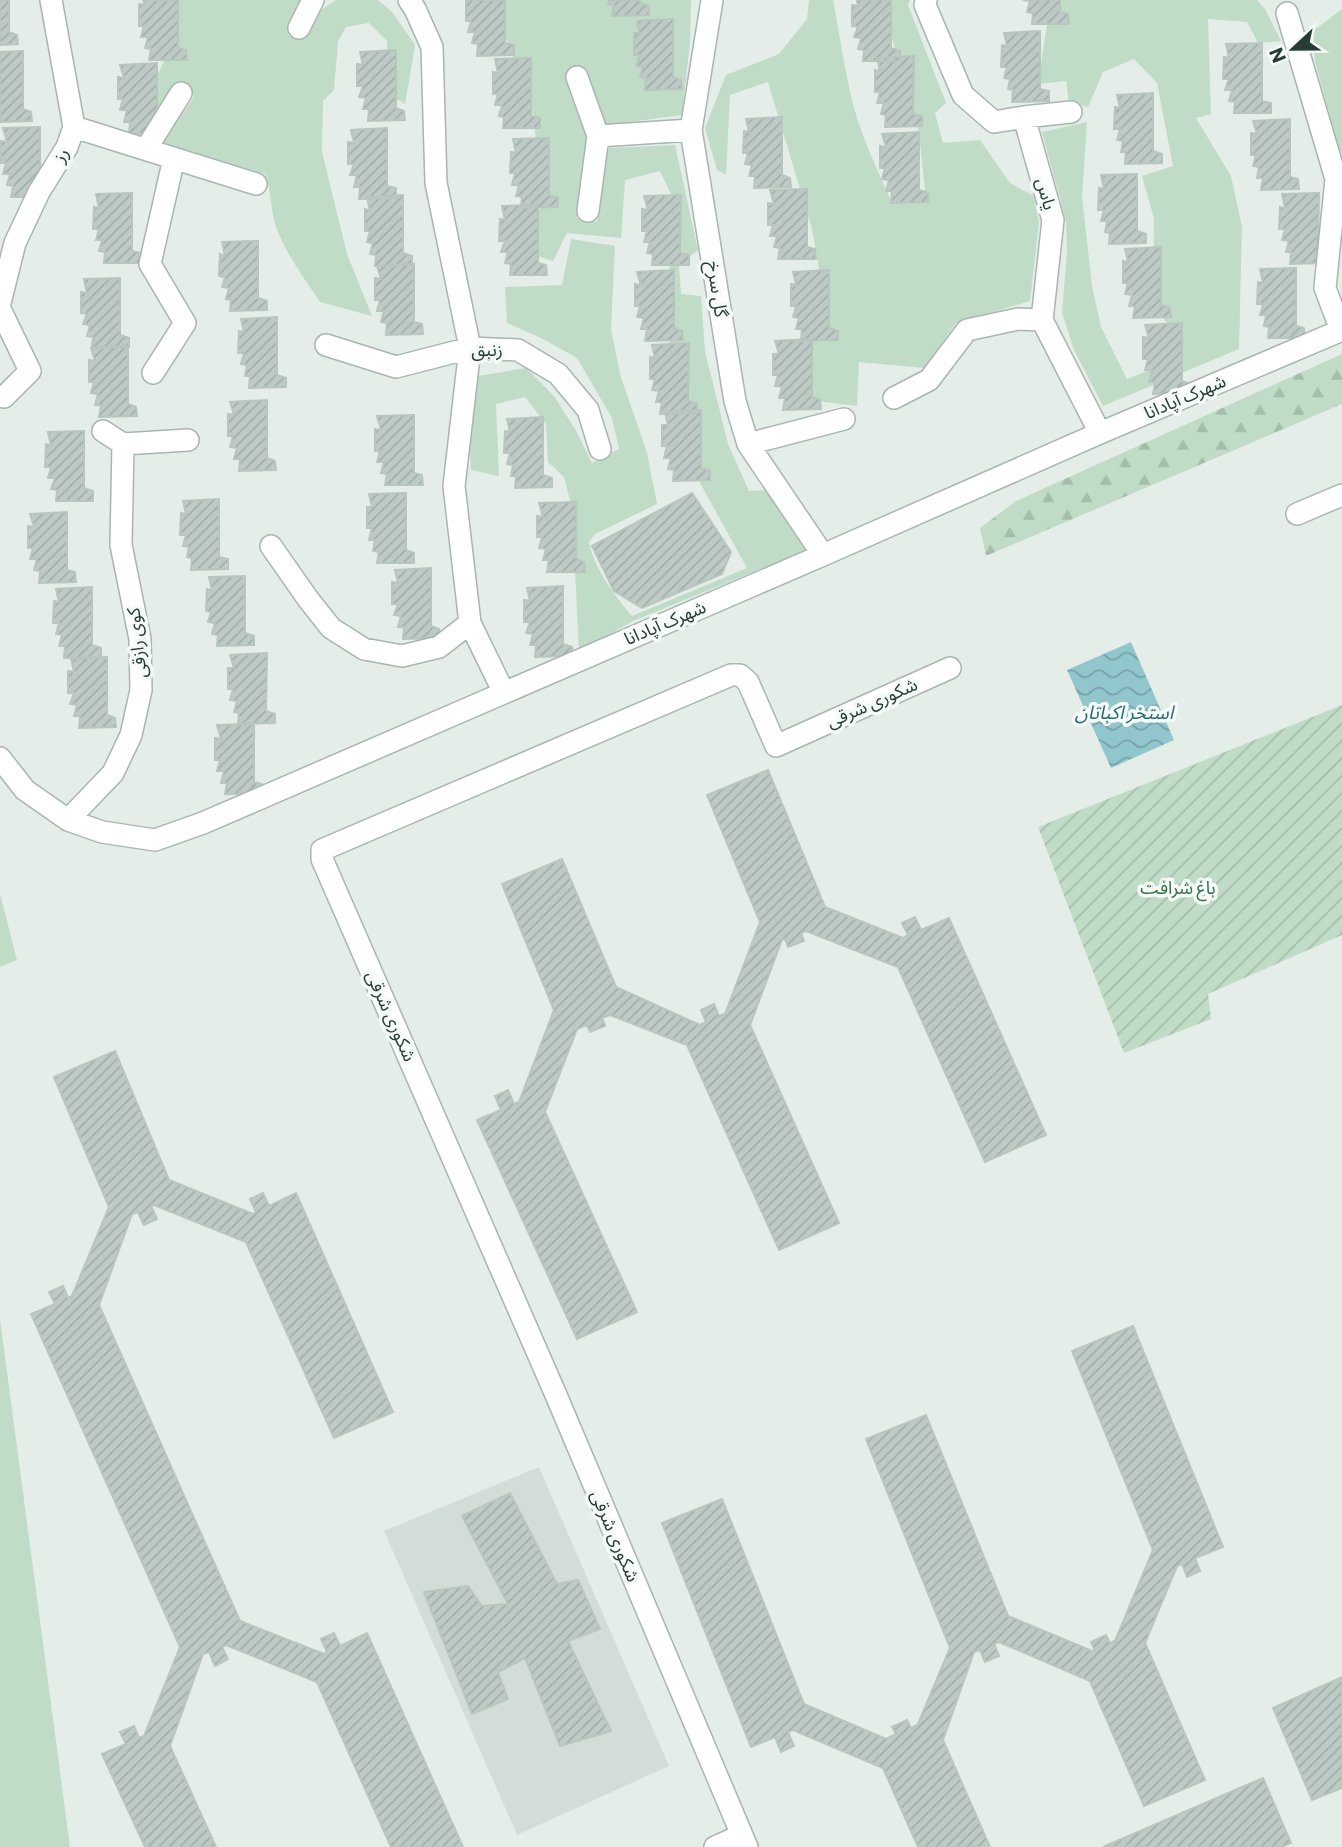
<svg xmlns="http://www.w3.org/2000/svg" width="1342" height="1847" viewBox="0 0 1342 1847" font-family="Commissioner,'Noto Sans Arabic',sans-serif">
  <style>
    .built { fill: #d3ddd8 }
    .green { fill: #c0dcc6 }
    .forest { fill: url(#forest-firs) }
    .garden { fill: url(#garden-furrows) }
    .water { fill: url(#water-waves) }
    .building { fill: url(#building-hatch); stroke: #b8c6bf; stroke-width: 2 }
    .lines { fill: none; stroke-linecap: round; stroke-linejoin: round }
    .minor-casing { stroke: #a8b5b0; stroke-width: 24 }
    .minor { stroke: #fff; stroke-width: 21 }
    .labels { text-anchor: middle; stroke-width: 7; stroke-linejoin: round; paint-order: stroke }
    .street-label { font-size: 18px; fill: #253d36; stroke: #f5f9f7 }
    .park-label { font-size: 18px; fill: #337148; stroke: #f5f9f7 }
    .water-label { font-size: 19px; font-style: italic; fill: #246a75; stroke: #f5f9f7 }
  </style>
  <defs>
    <pattern id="forest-firs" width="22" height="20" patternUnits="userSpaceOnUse" patternTransform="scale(1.75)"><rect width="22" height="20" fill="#c0dcc6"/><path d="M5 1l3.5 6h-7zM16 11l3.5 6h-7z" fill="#a5beab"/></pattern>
    <pattern id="garden-furrows" width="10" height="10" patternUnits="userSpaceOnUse" patternTransform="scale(1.75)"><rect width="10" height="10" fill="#c0dcc6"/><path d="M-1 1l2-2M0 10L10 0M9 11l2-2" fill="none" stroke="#a5beab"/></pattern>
    <pattern id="water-waves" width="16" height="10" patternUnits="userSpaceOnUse" patternTransform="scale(1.75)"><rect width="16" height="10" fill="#92c6cd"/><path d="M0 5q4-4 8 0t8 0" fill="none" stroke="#77a2a7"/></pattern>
    <pattern id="building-hatch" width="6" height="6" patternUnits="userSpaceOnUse" patternTransform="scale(1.75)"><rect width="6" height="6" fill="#bdcac5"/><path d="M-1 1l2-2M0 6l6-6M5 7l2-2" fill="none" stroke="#a2aeaa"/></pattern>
  </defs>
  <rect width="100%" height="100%" fill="#e5ede9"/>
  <path class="built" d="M539 1467 669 1766 517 1835 384 1531Z"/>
  <path class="green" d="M161 0H301L288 35 301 40 319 11 336 0H378L392 12 415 45 405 104 387 93V41L369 23 346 27 338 41 334 90 323 101 322 152 347 254 372 316 320 302C305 280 285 252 276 227 270 210 272 191 265 174L161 145 194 97 188 84 174 87 147 123 149 93 168 52Z
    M495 0H691L690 42 682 115 606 125 586 72 571 68 566 82 586 136 577 218 597 222 607 148 675 145 698 250 679 265 681 294 701 296 705 351 728 444 749 491 768 490 809 549 633 621 579 651 572 508 564 477 548 462 546 424 525 397 496 404 499 476 471 470 469 427 478 376 526 368 554 396 575 429 592 463 619 449 612 418 577 358 541 338 507 323 505 287 562 285 571 239 615 246 611 329 620 374 647 453 657 504 595 534 589 542C594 568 615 596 632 616L747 568 699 481 696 428 687 396 679 386 661 305 670 288 669 248 672 196 660 171 625 180 621 238 567 233 553 261 524 252 548 186 537 146 530 95 518 81 511 48 498 23Z
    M809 0H833C840 36 845 73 854 108 863 140 878 171 891 201L925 190 919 133 884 10 886 0H910L908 5 946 103 935 113 943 143 980 140 1010 183 1034 196 1039 222 1030 301 956 323 924 368 859 362 857 406 801 399 821 281 812 229 768 82 730 95 726 175 717 170 705 128 726 75 779 54 807 19Z
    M1047 0H1257L1265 9 1281 41 1258 43 1247 22 1208 19 1211 114 1196 118 1231 176 1242 227 1239 349 1103 406 1074 350 1062 313 1067 252 1066 221 1042 132 1087 122 1082 196 1092 286 1101 327 1127 379 1172 361 1168 325 1153 301 1154 219 1142 176 1173 166 1157 83 1134 59 1103 72 1088 107 1069 102 1066 81 1038 84 1047 24Z
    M1342 9V152L1339 151 1315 61 1313 31Z
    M0 894 17 960 0 967Z
    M0 1319 70 1847H0Z"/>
  <path class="forest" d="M1342 354V404L986 556 980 528 1016 501Z"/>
  <path class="garden" d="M1342 705V935L1208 994 1211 1019 1124 1053 1038 827Z"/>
  <path class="water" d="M1131 642 1174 740 1111 768 1067 670Z"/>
  <path class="building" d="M0 0H9V32L17 35 18 44 0 45Z
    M143 0H178V48L186 50 187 60H149L151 49 145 48 148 37H141L144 26H139V4L145 5Z
    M466 0H505V43L514 45V55L477 56 478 44 472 43 475 32H468L471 21H466Z
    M609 0H640V3L649 6V15L612 16 614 5 608 4Z
    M857 0H891V48L900 51V61H863L864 50 858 49 861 38 854 37 858 27 852 26V5L858 6Z
    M1023 0H1060V12L1068 14 1069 24H1032L1033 13 1027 12 1030 1Z
    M673 19V77L681 80 682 89 645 90 646 78 640 77 643 66H636L640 55H634V33L640 34 637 21Z
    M1040 31V89L1049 91V101L1012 102 1013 90 1008 89 1010 79 1004 78 1007 67H1001L1002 45 1007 46 1004 33Z
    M1262 43V101L1271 103V113H1234L1235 102 1229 101 1232 90H1225L1229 79H1223L1224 57 1229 58 1226 44Z
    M396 50V108L404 111 405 120 368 121 369 109H363L366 98 359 97 363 86H357V64L363 65 360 52Z
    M23 51V109L31 112 32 121 0 122V52Z
    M914 56 913 114 922 116V126L885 127 886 115 881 114 884 103H877L880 92H875V70L880 71 877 58Z
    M531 58V116L540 118V128H503L504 117 499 116 502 105H495L498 94H493V72L498 73 495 59Z
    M157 63V121L166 133 129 134 130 122H124L127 110H120L123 99H118V77L124 78 120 65Z
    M1153 93V151L1162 154V163L1125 164 1126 152H1121L1123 141 1117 140 1120 129H1114L1115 107 1120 108 1117 95Z
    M782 117V175L790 178 791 187 754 188 755 176H749L752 165 745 164 748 153H743L744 131 749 132 746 119Z
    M1290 119V177L1298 179 1299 189 1261 190 1263 178H1257L1259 167 1253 166 1256 155H1251V133L1257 134 1253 121Z
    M40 127V185L48 187 49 197H11L13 186 7 185 10 174H3L6 163H1V141L7 142 3 128Z
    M387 128V186L396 188V198L359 199 360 187H354L357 175H350L354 164H348V142L354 143 351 130Z
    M919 132V190L928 193V202L891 203 892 191H886L889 180 882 179 885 168H880V146L886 147 882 134Z
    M549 138V195L558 198V207L521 208 522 197 516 196 519 185H512L515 173H510L511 152 516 153 513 139Z
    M1137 174V231L1146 234V243L1109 244 1110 233 1105 232 1107 221H1101L1104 210H1098L1099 188 1104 189 1101 175Z
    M807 189V247L815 249 816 259H778L780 248 774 247 777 236H770L773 225H768V203L774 204 770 190Z
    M132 193V251L141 253V263H104L105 252 99 251 102 240H96L99 229H93L94 207 99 208 96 194Z
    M1319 193 1318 251 1327 263 1290 264 1291 252H1286L1289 241 1282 240 1285 229H1279L1280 207 1285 208 1282 194Z
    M403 195V253L412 256V265L375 266 376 255 370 254 373 243 367 242 370 231H365V209L370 211 367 197Z
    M681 195 680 253 689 255V265H652L653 254 647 253 650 242H644L647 231H642V209L648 210 644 196Z
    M538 205V263L546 265 547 275H510L511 264 505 263 508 252H501L505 241H499L500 219 505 220 502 206Z
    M258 241V298L267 301V310L230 311 231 300 226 299 229 288 222 287 225 277 219 276 220 254 225 256 222 242Z
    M1161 247V305L1170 308 1171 317 1133 318 1135 306H1129L1132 295 1125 294 1128 283H1123V261L1128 262 1125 249Z
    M414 264V322L422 324 423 334 386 335 387 323 381 322 384 311H377L380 300H375V278L381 279 377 266Z
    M1296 268V326L1304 328 1305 338H1268L1269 327 1264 326 1266 315H1260L1263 304H1257L1258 282 1263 283 1260 269Z
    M674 270V328L682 331 683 340 645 341 647 329H641L644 318 637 317 640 306H635V284L641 286 637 272Z
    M829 270V328L838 331V340L801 341 802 329H796L799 318 793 317 796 306H791V284L796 285 793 272Z
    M120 278V335L129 338V347L92 348 93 337 87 336 90 325 83 324 87 314 81 313V292L87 293 84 279Z
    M277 317V375L286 378V387L249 388 250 376H245L247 365 241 364 244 353H238L239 331 244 332 241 319Z
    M1182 323V381L1190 384 1191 393 1153 394 1155 382H1149L1152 370H1145L1148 359H1143V337L1149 338 1145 325Z
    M812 339V397L820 400 821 409 783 410 785 398H779L782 387 775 386 778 375H773V354H779L775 341Z
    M689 343 688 401 697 404V413L660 414 662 402H656L659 391 652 390 655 379H650V357L655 358 652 345Z
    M128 346V404L136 407 137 416 99 417 101 405H95L98 394 91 393 94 382H89V360L95 361 91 348Z
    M267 400V458L275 461 276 470 239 471 240 459H234L237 448 230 447 233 436H228V414L234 415 230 402Z
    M701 410V468L710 471V480L673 481 674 470 668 469 671 458H664L667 446H662V425H668L665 412Z
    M414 415V473L422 475 423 485H385L387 474 381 473 384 462H377L380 451H375V429L381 430 377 416Z
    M543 417V475L552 478V487L515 488 516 476H511L513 465 507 464 510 453H504L505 431 510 432 507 419Z
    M84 431V488L93 491V501H56L57 490 51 489 55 478H48L51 467H45L46 444 51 446 48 432Z
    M406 493V550L414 553V563H377L379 552 373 551 375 540H369L372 528H367V507H372L369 494Z
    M692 493 731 552 722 574 642 608 614 591 592 546Z
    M219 499V557L228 559V569L191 570 192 558 187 557 189 547 183 546 186 535H180L181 513 186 514 183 501Z
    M576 502V559L584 562 585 572H547L549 560H543L546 549 539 548 542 537H537V516L543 517 539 503Z
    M67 512V570L75 572 76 582 39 583 40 571 34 570 37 559H30L33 548H28V526L34 527 30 514Z
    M431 568V626L439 629 440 638 403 639 404 627H398L401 616 394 615 398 604H392V582L398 583 395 570Z
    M245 576V633L254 636V645L217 646 218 635 212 634 215 623 208 622 211 612 206 611 207 589 212 591 209 577Z
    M563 586V644L572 647V656L535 657 536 645H530L533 634 526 633 530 622H524V600L530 601 527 588Z
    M92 587V645L101 648V657L64 658 65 646H59L62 635 56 634 59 623H53L54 601 59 602 56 589Z
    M267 653 266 711 275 714V723L238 724 239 713 234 712 237 701 230 700 233 689H228V668H234L230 655Z
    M107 657V715L115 718 116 727 79 728 80 716H74L77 705 70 704 74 693H68V671L74 672 71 659Z
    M254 724V782L262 784 263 794H225L227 783H221L224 771H217L220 760H215V738L221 739 217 725Z
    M768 770 825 907 903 938 908 935 902 923 915 917 921 930 949 918 1046 1135 985 1162 898 967 806 931 801 933 804 941 788 947 785 939 782 940 750 1025 839 1223 779 1250 687 1045 610 1015 602 1018 605 1026 590 1032 587 1025 577 1029 545 1112 637 1312 577 1339 477 1120 501 1110 495 1096 508 1090 514 1104 519 1102 554 1010 502 884 562 859 616 987 700 1025 706 1022 701 1010 714 1004 719 1016 725 1014 760 922 707 795Z
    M115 1051 169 1180 253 1214 256 1212 250 1199 263 1193 269 1206 296 1193 393 1412 334 1438 246 1242 154 1205 151 1206 157 1219 144 1225 138 1212 132 1214 99 1305 240 1621 324 1654 327 1652 321 1639 334 1633 340 1646 367 1633 463 1847H391L317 1682 226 1645 222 1647 228 1659 215 1666 209 1652 203 1654 170 1746 216 1847H145L102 1754 126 1744 120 1732 134 1726 139 1738 144 1736 180 1647 31 1314 55 1304 49 1292 63 1286 68 1298 72 1296 109 1207 54 1077Z
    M1133 1326 1223 1547 1195 1558 1200 1571 1187 1577 1182 1564 1177 1566 1145 1643 1205 1780 1144 1806 1090 1681 999 1642 994 1644 999 1656 985 1662 980 1650 974 1652 943 1740 990 1847H918L883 1768 793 1730 788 1732 794 1746 781 1752 775 1737 751 1747 662 1523 722 1499 804 1704 886 1739 896 1734 892 1727 907 1720 911 1728 918 1724 950 1648 866 1439 926 1415 1008 1616 1092 1651 1095 1650 1091 1642 1106 1635 1110 1643 1115 1641 1153 1550 1072 1351Z
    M510 1493 557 1584 578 1580 600 1629 568 1641 611 1731 560 1746 525 1658 498 1672 508 1699 472 1714 424 1592 468 1586 482 1606 508 1604 462 1516Z
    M1342 1677V1788L1312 1800 1273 1708Z
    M1263 1778 1291 1843 1281 1847H1103Z"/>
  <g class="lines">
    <g class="minor-casing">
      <path id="minor" d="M712 0 691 130 735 401 748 444 823 555
        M926 0 925 5 963 95 994 122 1024 117 1053 220 1042 320 1100 433
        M1287 13 1336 179 1325 288 1341 330
        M299 28 313 0
        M577 77 598 136 588 211
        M1024 117 1071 112
        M74 127 256 184
        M598 136 691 130
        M146 149 181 93
        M0 303 15 243 39 192 67 147 74 127 51 0
        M0 309 30 371 4 397
        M326 345 396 367 470 348 518 350 558 374 588 410 600 449
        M153 373 185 323 150 264 174 158
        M894 398 929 380 967 330 1018 319 1042 320
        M103 431 123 444 188 440
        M748 444 844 419
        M1297 514 1342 495
        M271 546 308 599 331 628 364 649 402 656 439 647 470 623 454 486 470 348 436 183 432 47 415 9 409 0
        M470 623 504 693
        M0 758 25 790 68 820 102 832 155 840 203 823 823 555 1100 433 1342 330
        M68 820 113 773 131 735 141 690 140 639 121 545 123 444
        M715 1847 742 1835
        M747 1847 556 1395 322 859V850L731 675H740L748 682 776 746 950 668"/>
    </g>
    <use href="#minor" class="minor"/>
  </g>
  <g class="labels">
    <g class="street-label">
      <text transform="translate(61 155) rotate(-60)" y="6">رز</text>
      <text transform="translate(1046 194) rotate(75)" y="6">یاس</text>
      <text transform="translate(717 289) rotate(81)" y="6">گل سرخ</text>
      <text x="487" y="356">زنبق</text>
      <text transform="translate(1185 397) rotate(-23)" y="6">شهرک آپادانا</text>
      <text transform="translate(665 623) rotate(-23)" y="6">شهرک آپادانا</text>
      <text transform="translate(137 643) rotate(-96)" y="6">کوی رازقی</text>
      <text transform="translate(872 703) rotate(-24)" y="6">شکوری شرقی</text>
      <text transform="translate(391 1016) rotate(66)" y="6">شکوری شرقی</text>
      <text transform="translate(615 1536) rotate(67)" y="6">شکوری شرقی</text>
    </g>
    <g class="park-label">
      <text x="1178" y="894">باغ شرافت</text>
    </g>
    <g class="water-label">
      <text x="1124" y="719">استخر اکباتان</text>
    </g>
  </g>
  <g transform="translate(1293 49) rotate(248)" stroke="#f5f9f7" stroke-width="5" paint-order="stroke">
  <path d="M0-5L12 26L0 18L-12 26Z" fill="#253d36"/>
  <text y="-10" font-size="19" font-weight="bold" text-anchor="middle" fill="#253d36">N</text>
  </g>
</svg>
